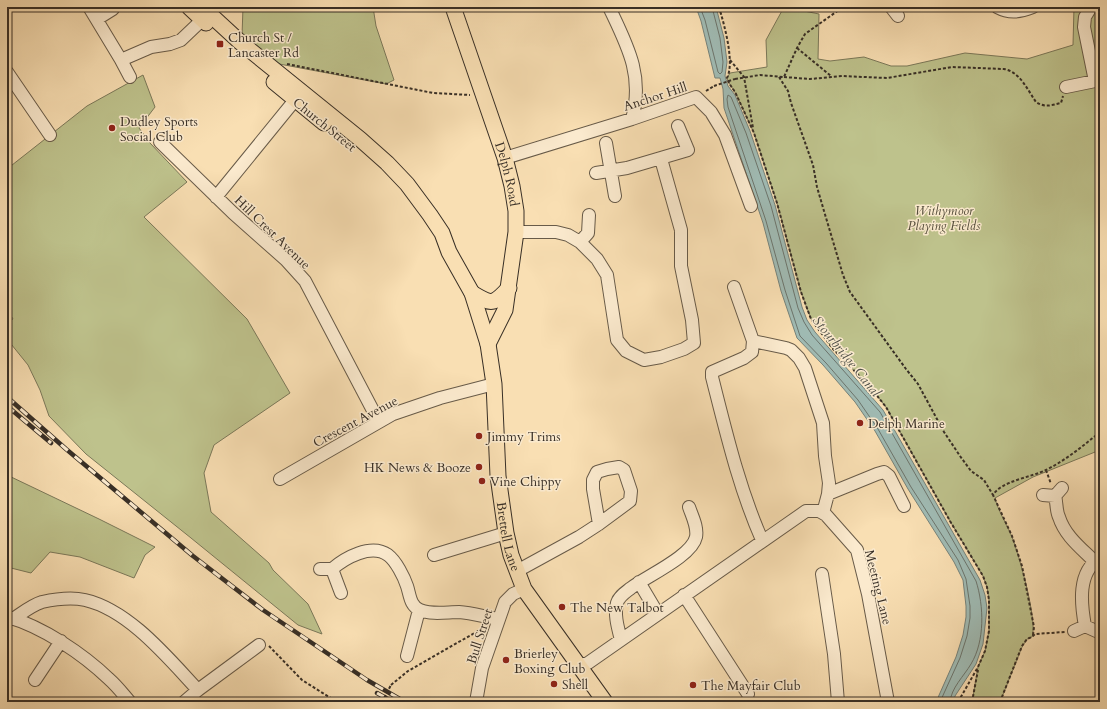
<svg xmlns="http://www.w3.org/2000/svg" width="1107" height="709" viewBox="0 0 1107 709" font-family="Cardo,serif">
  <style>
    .green { fill: #bec28c; stroke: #7b7859 }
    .water { fill: #a0bbb4; stroke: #76837b }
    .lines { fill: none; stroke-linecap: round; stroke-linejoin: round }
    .shore { stroke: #6c756d; stroke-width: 1 }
    .minor-casing { stroke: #685b49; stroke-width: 14 }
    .major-casing { stroke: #382f26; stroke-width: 17 }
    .path { stroke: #382f26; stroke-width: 2; stroke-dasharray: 3 2; stroke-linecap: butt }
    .minor { stroke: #fbeace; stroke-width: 12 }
    .major { stroke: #f9dfb3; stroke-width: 15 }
    .rail-casing { stroke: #382f26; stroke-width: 4.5 }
    .rail { stroke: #fbeace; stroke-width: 3; stroke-dasharray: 9; stroke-linecap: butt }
    .path-bridge { stroke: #382f26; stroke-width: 2; stroke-dasharray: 3 2; stroke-linecap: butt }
    .poi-dot { fill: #8f2418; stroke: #fbeace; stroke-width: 1.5 }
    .labels { text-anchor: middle; stroke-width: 3; stroke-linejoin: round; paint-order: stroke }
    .poi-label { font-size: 13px; fill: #382f26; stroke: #fbeace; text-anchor: start }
    .street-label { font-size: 13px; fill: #382f26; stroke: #fbeace }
    .park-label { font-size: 13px; font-style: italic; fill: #534c3a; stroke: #fbeace }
    .water-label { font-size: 14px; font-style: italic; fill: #52524a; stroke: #fbeace }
  </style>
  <rect width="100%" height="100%" fill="#f9dfb3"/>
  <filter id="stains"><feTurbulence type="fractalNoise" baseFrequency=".005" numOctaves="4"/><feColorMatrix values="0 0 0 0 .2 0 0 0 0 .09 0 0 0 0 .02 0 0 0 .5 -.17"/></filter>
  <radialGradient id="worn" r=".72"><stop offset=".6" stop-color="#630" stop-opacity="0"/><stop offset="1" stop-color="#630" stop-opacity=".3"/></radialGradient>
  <path class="green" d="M243 7H373L376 26 394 80 386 84 274 63 242 36Z
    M784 7 819 14 818 59 830 61 864 57 891 66H907L965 53 1027 59 1073 45 1074 7H1100V450L1033 477 995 498C998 511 1007 524 1012 537 1019 555 1038 622 1032 637L1027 639 1022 647 1000 702H972L978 667 985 651 989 631V600L987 587 983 576 950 521 886 407 871 388 833 349 811 319 801 292 777 203 754 133 736 94C733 88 729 85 727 78L730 73 767 67 766 40Z
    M143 75 155 107 139 128 150 143 187 182 144 217 247 319 290 393 214 445 204 473 211 512 269 563 273 570 308 604 322 634 298 625 191 538 86 454 49 416 40 390 28 365 7 339V323L13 319 7 309V169L87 106Z
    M7 475 99 519 155 547 145 555 134 578 80 557 50 552 31 573 7 567Z"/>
  <path class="water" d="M696 7H716L724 38 727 62 725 76 728 86 735 95 750 131 775 205 802 307 807 320 815 332 883 410 980 580 985 595 987 608 983 644 976 664 955 696 954 702H936L956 657 963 635 966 617V606L963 580 954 562 908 489 875 431 855 402 823 365 797 338 781 291 763 223 724 108 723 89 720 78H715L701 21Z"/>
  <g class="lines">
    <path class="shore" d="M700 7 705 20 718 72 720 74 722 72 723 62 720 38 712 7
      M940 702 960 658 967 636 970 618V606L966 579 958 560 911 487 878 429 858 400 826 363 800 336 785 290 766 221 728 107 727 99 728 95 731 97 746 133 771 206 798 308 804 322 812 335 880 412 976 581C984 606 985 641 971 664 964 676 951 688 950 702"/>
    <g class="minor-casing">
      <path id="minor" d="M89 7 121 60 151 47 170 44 181 40 202 20
        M609 7C627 45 644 75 632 119
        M891 7 898 16
        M997 7C1010 14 1020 12 1033 7
        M97 19 113 9
        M121 60 130 77
        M7 72 50 135
        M1066 87 1095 81 1084 27 1085 17 1091 7
        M160 142 233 213 286 260 305 281 379 422
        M606 143 615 196
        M505 158 632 119 696 97 711 112 725 135 751 206
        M596 173 627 168 688 150 678 126
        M216 197 295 100
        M516 232H556L568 235 580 242 597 259 607 275 617 340 626 351 644 360 661 357 684 349 694 343 692 320 681 266V230L661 159
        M580 242 588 233 589 215
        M734 287 753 341 752 352 744 358 712 372V377C726 432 739 488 762 540
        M753 341 786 348 791 350 799 358 805 368 823 423 825 456 829 483 828 494 823 513
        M280 479 393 414 440 398 494 384
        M828 494 877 474 884 472 889 476 904 506
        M1043 495 1055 496 1062 488
        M1055 496C1057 503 1056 511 1059 517 1065 536 1081 548 1094 561
        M434 555 506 533
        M320 569H332L341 593
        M332 569C345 558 371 543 388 555 396 561 404 577 407 586 410 595 410 606 420 610 432 615 447 612 459 612 472 613 486 617 499 619
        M517 571 579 537 599 524 630 501 631 491 624 470 619 467 607 469 597 472 593 480V489L599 524
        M822 574 834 654 838 702
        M639 582 658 614
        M684 595 748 694
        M8 617C43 627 83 654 109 679 117 686 123 694 130 702
        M13 619C22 613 32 605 42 602 56 599 71 597 85 600 129 610 168 658 198 690
        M1085 626C1081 604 1077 572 1100 558
        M1074 631 1085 626 1096 631
        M621 640C618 628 614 615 617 603 619 596 626 592 631 588 647 576 692 556 696 537 698 527 692 516 689 507
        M407 656 419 610
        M579 665 588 663 806 511H819L826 515 857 550 868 594 888 702
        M35 680 61 641
        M184 702 198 690 259 645
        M476 702 482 668 505 602 513 594 524 589"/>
    </g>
    <g class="major-casing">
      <g id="major">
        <path d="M189 7 206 23"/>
        <path id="s1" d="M202 7 240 42 360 139 387 163 407 184 430 215 442 233 449 252 472 293 488 344 494 384 498 476 506 533 511 555 524 589 605 702"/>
        <path id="s2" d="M453 7 505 158 512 186 516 211V232L505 310 488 344"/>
        <path d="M274 82 324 123"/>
        <path d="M472 293C492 305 493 305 509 288"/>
      </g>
    </g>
    <path class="path" d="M719 7C724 24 735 62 727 78 729 85 733 88 736 94L754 133 777 203 801 292 811 319 833 349 871 388 886 407 950 521 983 576 987 587 989 600V631L985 651 978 667 958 702
      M797 48 831 76
      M730 60 744 77 753 128
      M287 64 433 93 470 95
      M779 77 788 91 791 103 813 165 817 187 824 211 843 275 850 292 906 369 918 384 944 432 960 456 971 471 984 480 993 495
      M784 77 810 79 842 76 887 78 952 67 1004 69C1020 72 1027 89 1036 102 1045 108 1052 105 1061 103L1063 96
      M735 79 760 75 784 77 797 48 805 34 843 7
      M706 91 714 86
      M1046 470 1051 484
      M1033 635 1034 627 1022 566 1012 536 993 495C1001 481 1032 477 1046 470 1066 460 1083 446 1100 432
      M269 646 302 680 337 702
      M391 685 408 671 485 627
      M972 702 978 670
      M1000 702 1022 646 1027 639 1032 637 1035 634 1065 632"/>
    <use href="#minor" class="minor"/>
    <use href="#major" class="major"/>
    <g class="rail-casing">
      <path id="rail" d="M7 397 66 449 193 556 263 610 367 680 405 702
        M7 406 51 443
        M377 693 393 702"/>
    </g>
    <use href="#rail" class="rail"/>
    <path class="path-bridge" d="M714 86 735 79
      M382 702 391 685"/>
  </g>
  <g class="poi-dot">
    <rect x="216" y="40" width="8" height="8" rx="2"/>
    <circle cx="112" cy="128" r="4"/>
    <circle cx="860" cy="423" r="4"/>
    <circle cx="479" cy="436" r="4"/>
    <circle cx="479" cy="467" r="4"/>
    <circle cx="482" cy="481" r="4"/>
    <circle cx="562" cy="607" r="4"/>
    <circle cx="506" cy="660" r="4"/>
    <circle cx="554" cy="684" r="4"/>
    <circle cx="693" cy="685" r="4"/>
  </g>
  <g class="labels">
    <g class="poi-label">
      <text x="228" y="42">Church St /<tspan x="228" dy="15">Lancaster Rd</tspan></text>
      <text x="120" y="126">Dudley Sports<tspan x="120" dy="15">Social Club</tspan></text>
      <text x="868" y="428">Delph Marine</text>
      <text x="487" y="441">Jimmy Trims</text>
      <text x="471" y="472" text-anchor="end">HK News &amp; Booze</text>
      <text x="490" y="486">Vine Chippy</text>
      <text x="570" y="612">The New Talbot</text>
      <text x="514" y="658">Brierley<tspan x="514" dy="15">Boxing Club</tspan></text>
      <text x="562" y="689">Shell</text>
      <text x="701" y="690">The Mayfair Club</text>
    </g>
    <g class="street-label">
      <text transform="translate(655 96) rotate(-18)" y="5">Anchor Hill</text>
      <text transform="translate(325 124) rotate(39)" y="5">Church Street</text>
      <text dy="5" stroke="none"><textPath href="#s2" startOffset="176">Delph Road</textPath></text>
      <text transform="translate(273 232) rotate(44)" y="5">Hill Crest Avenue</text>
      <text transform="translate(355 421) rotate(-28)" y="5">Crescent Avenue</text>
      <text dy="5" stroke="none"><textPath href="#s1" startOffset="646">Brettell Lane</textPath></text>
      <text transform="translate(879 587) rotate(76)" y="5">Meeting Lane</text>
      <text transform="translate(479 636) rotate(-72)" y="5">Bull Street</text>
    </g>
    <g class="park-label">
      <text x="944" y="215">Withymoor<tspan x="944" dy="15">Playing Fields</tspan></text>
    </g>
    <g class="water-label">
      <text transform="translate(847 356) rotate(51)" y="5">Stourbridge Canal</text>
    </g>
  </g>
  <rect width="1107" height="709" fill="none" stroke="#f9dfb3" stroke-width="24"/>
  <rect x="8" y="8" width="1091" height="693" fill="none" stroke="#382f26" stroke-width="2"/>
  <rect x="12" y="12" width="1083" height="685" fill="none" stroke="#382f26"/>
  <rect width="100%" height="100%" filter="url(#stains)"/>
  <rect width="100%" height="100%" fill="url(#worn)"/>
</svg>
